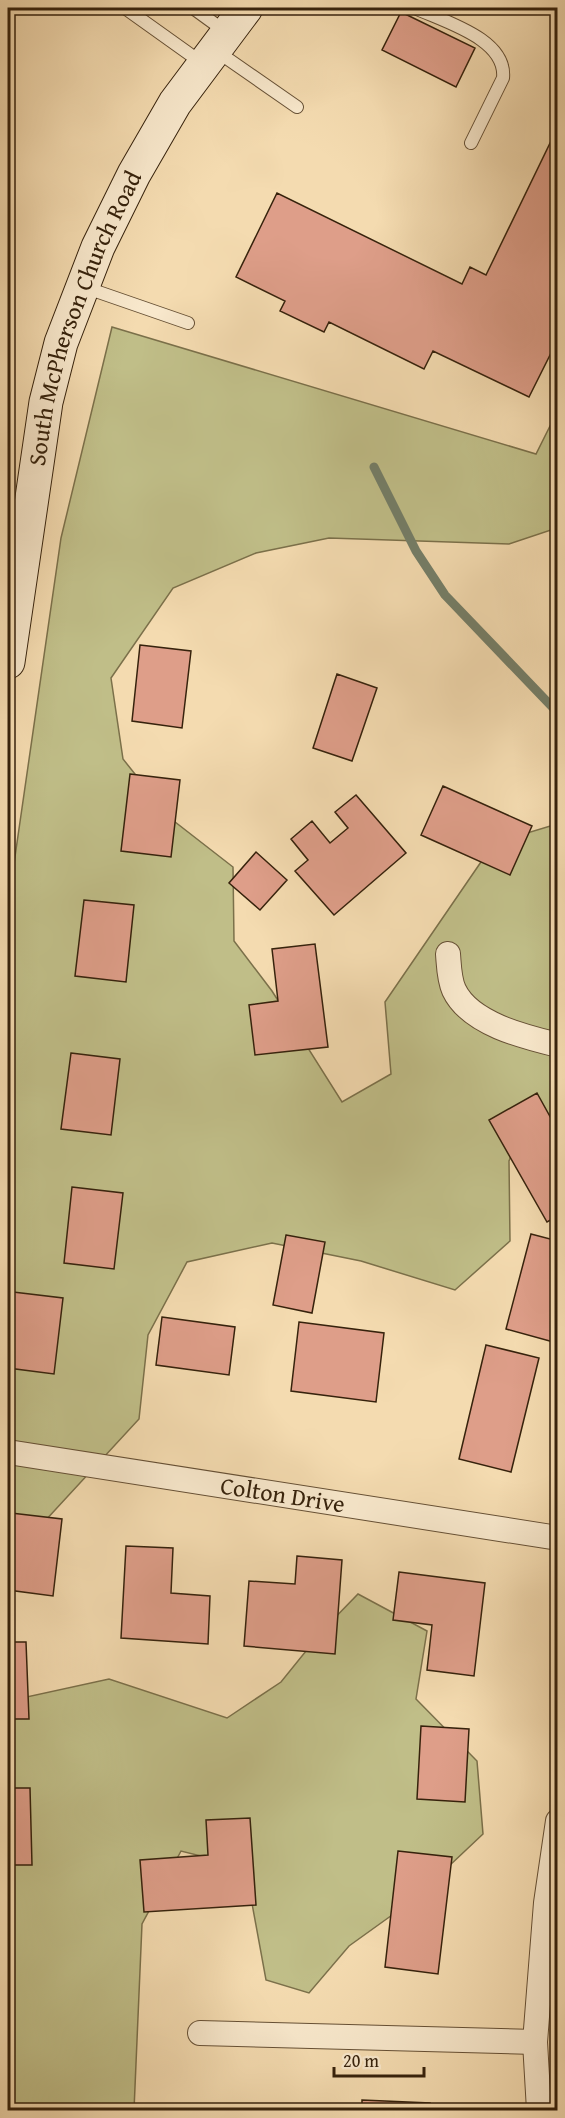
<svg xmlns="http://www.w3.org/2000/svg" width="565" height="2118" viewBox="0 0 565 2118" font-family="'Gentium Book Plus',serif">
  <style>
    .green { fill: #c0be88; stroke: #7b704a; stroke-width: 1.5 }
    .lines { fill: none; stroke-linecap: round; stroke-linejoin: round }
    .stream { stroke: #747e68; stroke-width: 9 }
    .building { fill: #de9e89; stroke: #36220c; stroke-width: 1.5 }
    .service-casing { stroke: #665035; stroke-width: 14 }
    .minor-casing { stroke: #665035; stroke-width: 26 }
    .secondary-casing { stroke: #36220c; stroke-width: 35 }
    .service { stroke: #f8e8cc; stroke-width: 12 }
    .minor { stroke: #f8e8cc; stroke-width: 24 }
    .secondary { stroke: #f8e8cc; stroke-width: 33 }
    .labels { text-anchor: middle; stroke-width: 6; stroke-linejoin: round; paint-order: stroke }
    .street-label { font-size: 24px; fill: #36220c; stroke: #f8e8cc }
  </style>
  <rect width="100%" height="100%" fill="#f4dbb0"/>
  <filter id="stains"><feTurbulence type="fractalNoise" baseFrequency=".00333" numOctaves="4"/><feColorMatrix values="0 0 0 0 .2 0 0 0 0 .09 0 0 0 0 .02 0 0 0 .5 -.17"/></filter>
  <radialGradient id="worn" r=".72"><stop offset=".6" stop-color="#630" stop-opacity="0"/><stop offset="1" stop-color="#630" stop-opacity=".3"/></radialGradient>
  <path class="green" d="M112 327 536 454 557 412V528L509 544 329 538 256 553 173 588 111 678 123 759 170 818 233 867 234 941 272 991 342 1102 391 1074 385 1002 494 843 557 824V1115L529 1113 509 1161 510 1241 455 1290 361 1261 272 1243 187 1262 148 1335 139 1419 32 1535 8 1553V905L61 538Z
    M358 1594 427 1631 416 1699 477 1761 483 1834 413 1900 349 1946 309 1993 266 1980 251 1898 217 1860 181 1851 142 1924 134 2110H8V1701L109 1679 227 1718 281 1682 323 1630Z"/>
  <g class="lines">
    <path class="stream" d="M374 467 416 551 445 595 558 713"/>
  </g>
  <path class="building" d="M401 12 475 48 456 87 382 50Z
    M553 137 558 139V339L529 397 433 351 424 369 329 322 324 332 280 311 285 301 236 277 277 193 462 284 470 267 486 275Z
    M140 645 191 651 182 728 132 721Z
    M337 674 377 688 352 761 313 748Z
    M130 774 180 780 171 857 121 851Z
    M443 786 532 826 510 875 421 835Z
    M356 795 406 853 334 915 295 871 308 860 291 839 312 821 330 843 348 828 335 812Z
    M256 852 287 880 260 910 229 883Z
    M84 900 134 905 126 982 75 976Z
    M315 944 328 1047 255 1055 249 1005 278 1001 272 949Z
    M71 1053 120 1059 111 1135 61 1129Z
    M537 1093 558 1131V1216L547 1222 489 1120Z
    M72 1187 123 1193 114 1269 64 1263Z
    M531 1234 558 1241 557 1343 506 1329Z
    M286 1235 325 1242 312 1313 273 1305Z
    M13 1292 63 1298 54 1374 8 1368Z
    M162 1317 235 1327 229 1375 156 1365Z
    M299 1322 384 1333 376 1402 291 1391Z
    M486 1345 539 1358 511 1472 459 1459Z
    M11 1513 62 1519 53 1596 8 1590V1548Z
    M126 1546 173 1548 171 1593 210 1596 208 1644 121 1638Z
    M297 1556 342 1560 335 1654 244 1646 249 1581 295 1584Z
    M399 1572 485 1583 474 1676 427 1670 432 1625 393 1620Z
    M8 1642H26L29 1719H8Z
    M421 1726 469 1729 465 1802 417 1799Z
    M8 1788H30L32 1865H8Z
    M250 1818 256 1905 144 1912 140 1860 208 1855 206 1820Z
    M398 1851 452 1857 438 1974 385 1967Z
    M362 2100 430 2103 429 2110H362Z"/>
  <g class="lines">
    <g class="service-casing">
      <path id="service" d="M125 8 202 63
        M193 8 226 32
        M415 8C445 22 507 39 503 78L471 143
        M215 50 297 107
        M84 287 188 323"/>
    </g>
    <g class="minor-casing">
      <g id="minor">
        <path d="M448 954C449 966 449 979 454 990 470 1024 525 1037 558 1045"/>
        <path id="s1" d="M8 1452 558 1538"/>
        <path d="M200 2033 535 2042"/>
        <path d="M539 2110 535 2042 546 1903 558 1821"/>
      </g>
    </g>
    <g class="secondary-casing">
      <g id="secondary">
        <path id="s2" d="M8 662 46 402 61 343 98 247 134 174 175 103 246 8"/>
      </g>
    </g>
    <use href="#service" class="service"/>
    <use href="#minor" class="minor"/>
    <use href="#secondary" class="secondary"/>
  </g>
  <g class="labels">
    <g class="street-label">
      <text dy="8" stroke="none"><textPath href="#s2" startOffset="354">South McPherson Church Road</textPath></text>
      <text dy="8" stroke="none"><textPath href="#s1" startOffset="278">Colton Drive</textPath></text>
    </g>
  </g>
  <rect width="565" height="2118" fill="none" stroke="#f4dbb0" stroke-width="30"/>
  <rect x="9" y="9" width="547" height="2100" fill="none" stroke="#36220c" stroke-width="3"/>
  <rect x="15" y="15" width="535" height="2088" fill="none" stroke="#36220c" stroke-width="1.5"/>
  <path d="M334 2067v9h90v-9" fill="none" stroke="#36220c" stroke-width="3"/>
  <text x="343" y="2067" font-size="18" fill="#36220c" stroke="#f8e8cc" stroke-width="4.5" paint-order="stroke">20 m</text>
  <rect width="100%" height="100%" filter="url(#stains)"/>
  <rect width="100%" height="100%" fill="url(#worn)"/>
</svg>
